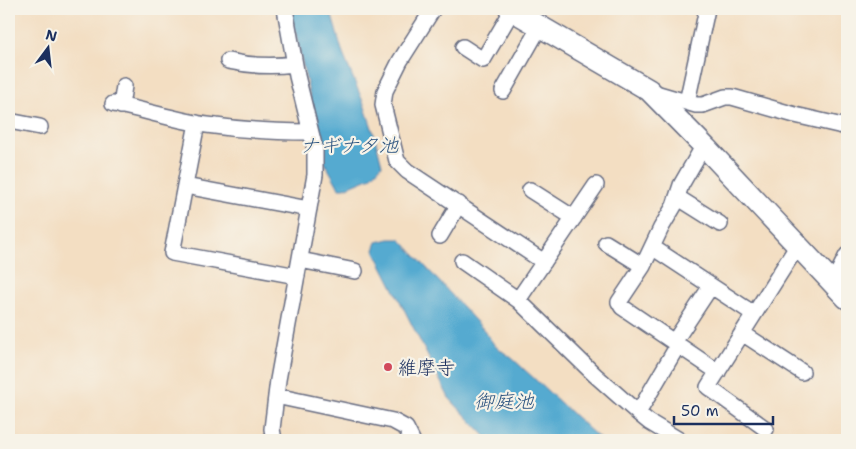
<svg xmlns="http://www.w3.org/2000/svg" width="856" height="449" viewBox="0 0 856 449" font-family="'Shantell Sans','Klee One',sans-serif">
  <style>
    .water { fill: #54aad0; stroke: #386c97 }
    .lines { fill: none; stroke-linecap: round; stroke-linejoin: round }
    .street-casing { stroke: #676c81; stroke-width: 18 }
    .secondary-casing { stroke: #676c81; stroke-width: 24 }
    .street { stroke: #fff; stroke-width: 15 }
    .secondary { stroke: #fff; stroke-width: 21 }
    .poi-dot { fill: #d1495b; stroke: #f7f3e8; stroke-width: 2 }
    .labels { text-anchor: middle; stroke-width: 4.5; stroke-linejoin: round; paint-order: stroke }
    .poi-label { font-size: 19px; fill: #1b2f5e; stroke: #f7f3e8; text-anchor: start }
    .water-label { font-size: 20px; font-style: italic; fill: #2c5480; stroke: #f7f3e8 }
  </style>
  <rect width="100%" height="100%" fill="#f7f3e8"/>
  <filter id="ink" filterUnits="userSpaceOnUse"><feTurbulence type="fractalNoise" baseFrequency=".02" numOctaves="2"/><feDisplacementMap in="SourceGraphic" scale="10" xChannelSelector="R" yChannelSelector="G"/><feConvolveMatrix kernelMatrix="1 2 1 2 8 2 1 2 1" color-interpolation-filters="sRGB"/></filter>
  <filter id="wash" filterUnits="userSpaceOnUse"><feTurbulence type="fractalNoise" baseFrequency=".0096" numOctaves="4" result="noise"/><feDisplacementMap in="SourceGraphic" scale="20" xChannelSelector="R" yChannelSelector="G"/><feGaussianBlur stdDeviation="1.12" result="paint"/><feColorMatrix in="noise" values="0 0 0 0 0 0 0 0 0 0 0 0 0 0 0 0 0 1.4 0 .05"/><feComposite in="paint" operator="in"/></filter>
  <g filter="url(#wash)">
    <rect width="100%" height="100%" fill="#f3dec2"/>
    <path class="water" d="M290 9H330L343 54 364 104 374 134 382 165 371 177 345 188H339L325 163Z
      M389 239H400L484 330 495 346 513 359 601 440H489L449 398 374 250 377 242Z"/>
  </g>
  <g filter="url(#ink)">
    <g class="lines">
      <g class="street-casing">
        <path id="street" d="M433 9 400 61 385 91 383 105 397 161 407 171 544 262
          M463 47 483 60 513 9
          M228 61C251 66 271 67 294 64
          M503 91 540 26
          M652 92 696 105H703L725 97H732L795 115 847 127
          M687 102 707 9
          M113 104C145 110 175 120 207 125 241 130 275 132 310 132
          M121 106 124 86
          M9 121 40 127
          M197 123 172 253 297 276
          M704 145 681 185 674 206 661 228 643 266 619 302 622 307 718 372
          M185 186 309 209
          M530 190 574 218
          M677 197 720 224
          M440 236 459 204
          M606 243 643 266
          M652 247 754 314
          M300 260 355 271
          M462 261 518 300 595 375 638 413 649 422 679 440
          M833 283 847 255
          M518 300 596 185
          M742 333 802 372
          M674 342 711 286
          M276 396 393 421 406 428 412 440
          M638 413 678 345
          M766 429 708 387 798 245
          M274 440 272 429 278 380 315 175V149L297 76 285 9"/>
      </g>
      <g class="secondary-casing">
        <path id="secondary" d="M510 9 649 90 706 148 847 298"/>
      </g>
      <use href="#street" class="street"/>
      <use href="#secondary" class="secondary"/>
    </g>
  </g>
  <circle class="poi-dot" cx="388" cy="367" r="5"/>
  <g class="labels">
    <g class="poi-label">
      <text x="398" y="374">維摩寺</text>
    </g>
    <g class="water-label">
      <text x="349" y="152">ナギナタ池</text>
      <text x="504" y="408">御庭池</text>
    </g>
  </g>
  <rect width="856" height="449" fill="none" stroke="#f7f3e8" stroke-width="30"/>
  <g transform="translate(48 48) rotate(15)" stroke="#f7f3e8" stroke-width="4" paint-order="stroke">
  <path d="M0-4L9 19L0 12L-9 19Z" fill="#1b2f5e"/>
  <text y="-8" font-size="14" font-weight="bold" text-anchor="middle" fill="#1b2f5e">N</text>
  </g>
  <path d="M674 416v8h99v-8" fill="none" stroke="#1b2f5e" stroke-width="2.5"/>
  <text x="681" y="416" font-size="15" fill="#1b2f5e" stroke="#f7f3e8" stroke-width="4" paint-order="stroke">50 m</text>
</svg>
